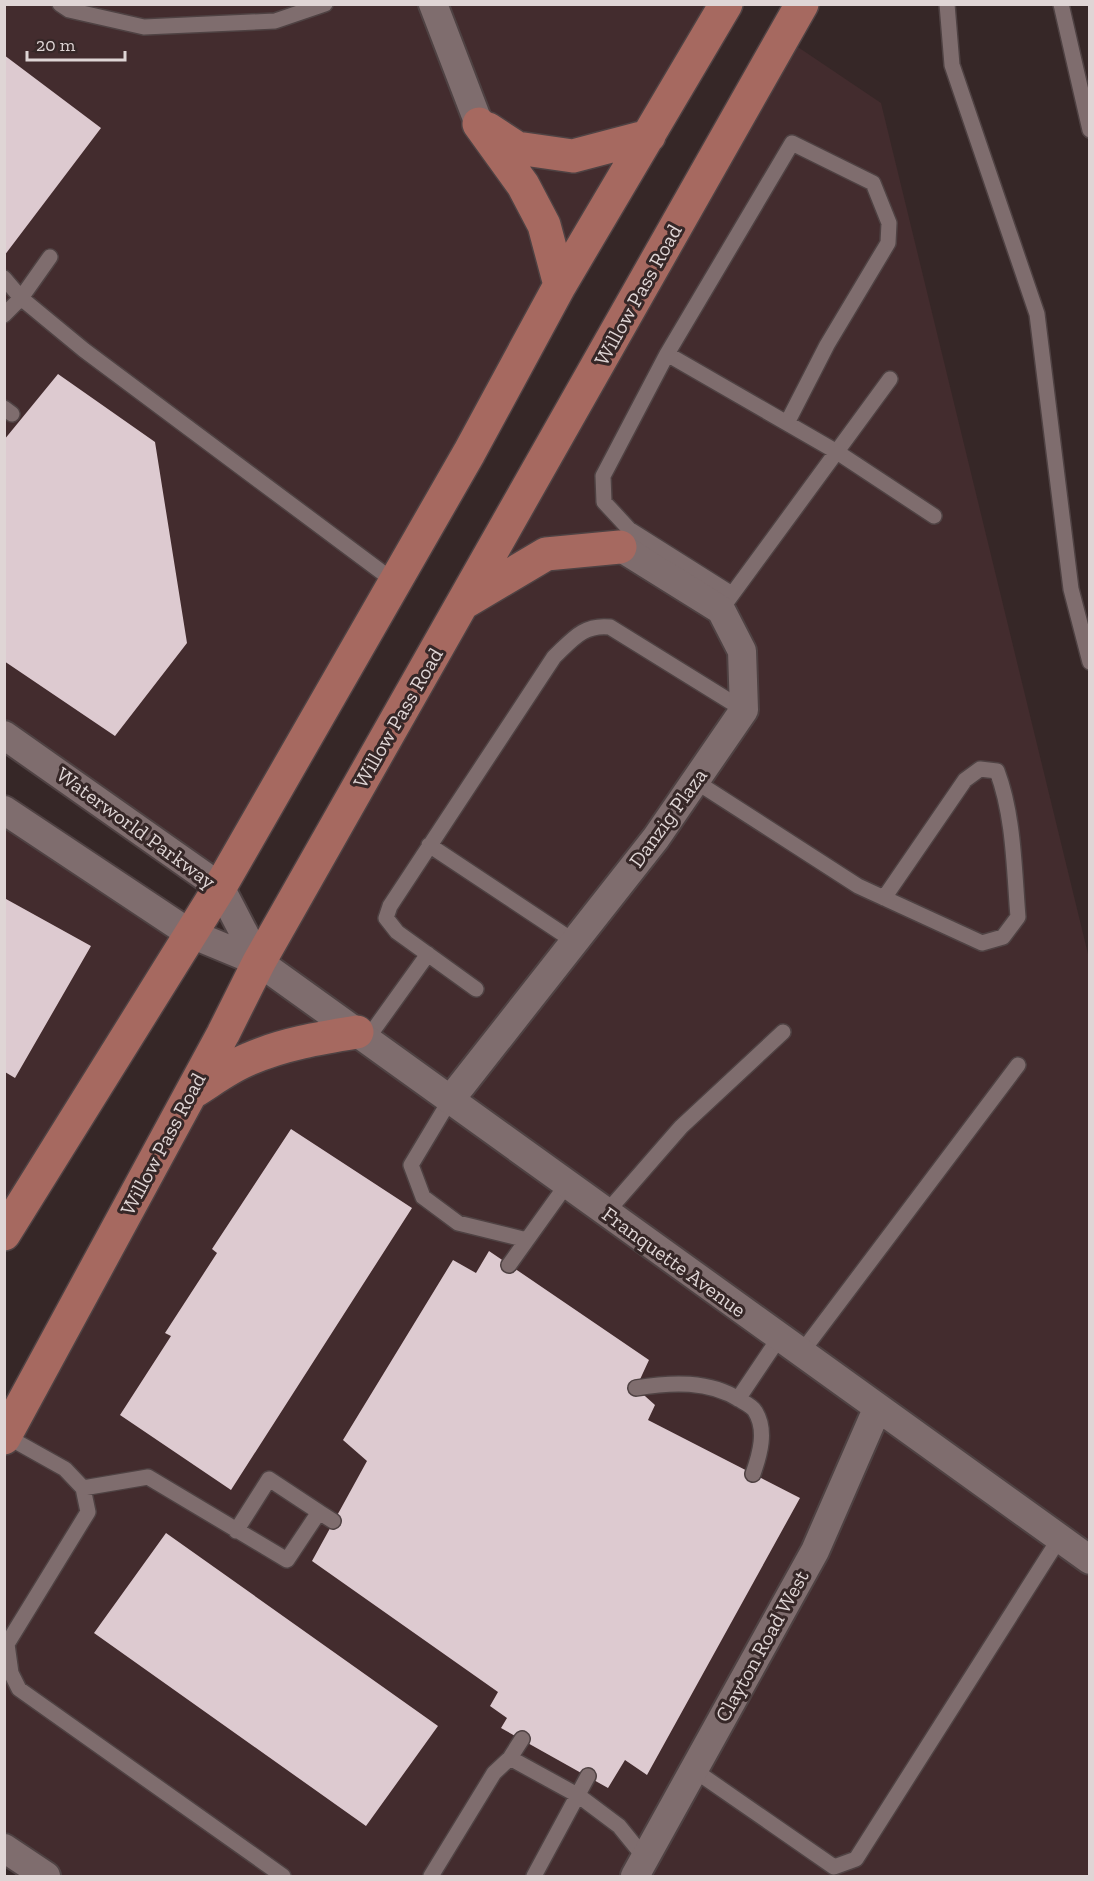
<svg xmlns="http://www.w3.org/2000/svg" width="1094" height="1881" viewBox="0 0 1094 1881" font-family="'Zilla Slab',serif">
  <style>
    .built { fill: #432c2e }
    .building { fill: #ddcad0 }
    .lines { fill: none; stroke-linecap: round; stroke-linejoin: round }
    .service-casing { stroke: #4f4243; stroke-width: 18 }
    .minor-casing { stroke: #4f4243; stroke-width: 32 }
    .primary-casing { stroke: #4f4243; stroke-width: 36 }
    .service { stroke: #7f6d6e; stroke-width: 15 }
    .minor { stroke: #7f6d6e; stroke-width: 28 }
    .primary { stroke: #a66960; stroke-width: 33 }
    .labels { text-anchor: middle; stroke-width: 6; stroke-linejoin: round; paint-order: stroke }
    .street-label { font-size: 21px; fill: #dfd5d5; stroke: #362727 }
  </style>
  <rect width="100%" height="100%" fill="#362727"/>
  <path class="built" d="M5 5H726L220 887 5 735Z
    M783 37 881 103 1089 958V1876H46L5 1848 4 1438Z
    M5 810 189 933 5 1234Z"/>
  <path class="building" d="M4 55 101 128 4 256Z
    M58 374 155 442 187 643 115 736 4 661V440Z
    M6 899 91 946 15 1078 5 1072Z
    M291 1129 412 1208 231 1490 120 1415 171 1336 165 1333 217 1253 212 1249Z
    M489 1251 649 1360 636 1388 655 1405 648 1420 800 1498 647 1775 625 1760 608 1788 501 1728 507 1718 490 1706 498 1692 312 1561 367 1461 343 1440 453 1260 476 1273Z
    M166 1533 438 1726 366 1826 94 1633Z"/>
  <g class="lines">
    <g class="service-casing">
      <path id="service" d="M60 4 69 10 144 27 275 21 325 4
        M947 4 952 65 1037 314 1071 589 1090 662
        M1061 4 1090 130
        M4 278 21 298 50 257
        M4 315 21 298 84 350 395 582
        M667 354 837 452 934 516
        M4 408 12 414
        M732 594 629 529 604 502 603 476 667 354 792 143 873 183 889 223 888 243 827 345 787 423
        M728 600 890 379
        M695 781 858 886 982 943 1003 937 1018 917C1014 869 1014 816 997 771L980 769 965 780 884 898
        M429 845 575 942
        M476 989 397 932 386 918 390 906 554 657C572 640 583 624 610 627L744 710
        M367 1039 428 954
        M450 1100 411 1165 423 1197 458 1223 527 1240
        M606 1213 681 1127 783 1032
        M509 1265 567 1184
        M801 1353 1018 1065
        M636 1388C671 1382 709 1380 740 1400 745 1403 752 1406 755 1411 767 1430 760 1454 753 1474
        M738 1399 779 1338
        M6 1436 65 1469 83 1488 88 1512 7 1644 11 1673 19 1689 283 1876
        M83 1488 148 1477 287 1560 319 1512 269 1479 236 1531
        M319 1512 333 1521
        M510 1758 579 1796 619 1826 645 1858
        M694 1770 834 1867 856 1859 1059 1539
        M431 1876 494 1773 510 1758 522 1739
        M534 1876 588 1776"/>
    </g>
    <g class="minor-casing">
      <path id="minor" d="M433 4 479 124
        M4 735 220 887 259 962
        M4 810 189 933 259 962 1090 1560
        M450 1100 656 838 744 710 742 651 721 610 620 547
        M4 1848 46 1876
        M635 1876 815 1551 877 1409"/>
    </g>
    <g class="primary-casing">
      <path id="primary" d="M479 124 523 185 544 225 560 285
        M488 129 517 148 573 156 649 136
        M465 602 546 554 620 547
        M193 1092C211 1081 229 1067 249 1059 283 1044 320 1038 357 1032
        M4 1234 220 887 469 453 560 285 726 4
        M4 1438 223 1034 259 962 802 4"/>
    </g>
    <use href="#service" class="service"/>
    <use href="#minor" class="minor"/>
    <use href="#primary" class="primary"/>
  </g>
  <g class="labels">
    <g class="street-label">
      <text transform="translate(638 295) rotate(-61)" y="7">Willow Pass Road</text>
      <text transform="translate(398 718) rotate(-60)" y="7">Willow Pass Road</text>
      <text transform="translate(668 818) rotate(-54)" y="7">Danzig Plaza</text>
      <text transform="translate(136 828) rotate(36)" y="7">Waterworld Parkway</text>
      <text transform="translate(163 1144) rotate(-62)" y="7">Willow Pass Road</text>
      <text transform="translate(674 1262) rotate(36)" y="7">Franquette Avenue</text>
      <text transform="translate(762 1646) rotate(-61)" y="7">Clayton Road West</text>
    </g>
  </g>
  <rect width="1094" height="1881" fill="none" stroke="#dfd5d5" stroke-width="12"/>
  <path d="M27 51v9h98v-9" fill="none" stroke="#dfd5d5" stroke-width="3"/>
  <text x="36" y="51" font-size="18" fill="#dfd5d5" stroke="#362727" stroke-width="4.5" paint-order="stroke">20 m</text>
</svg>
